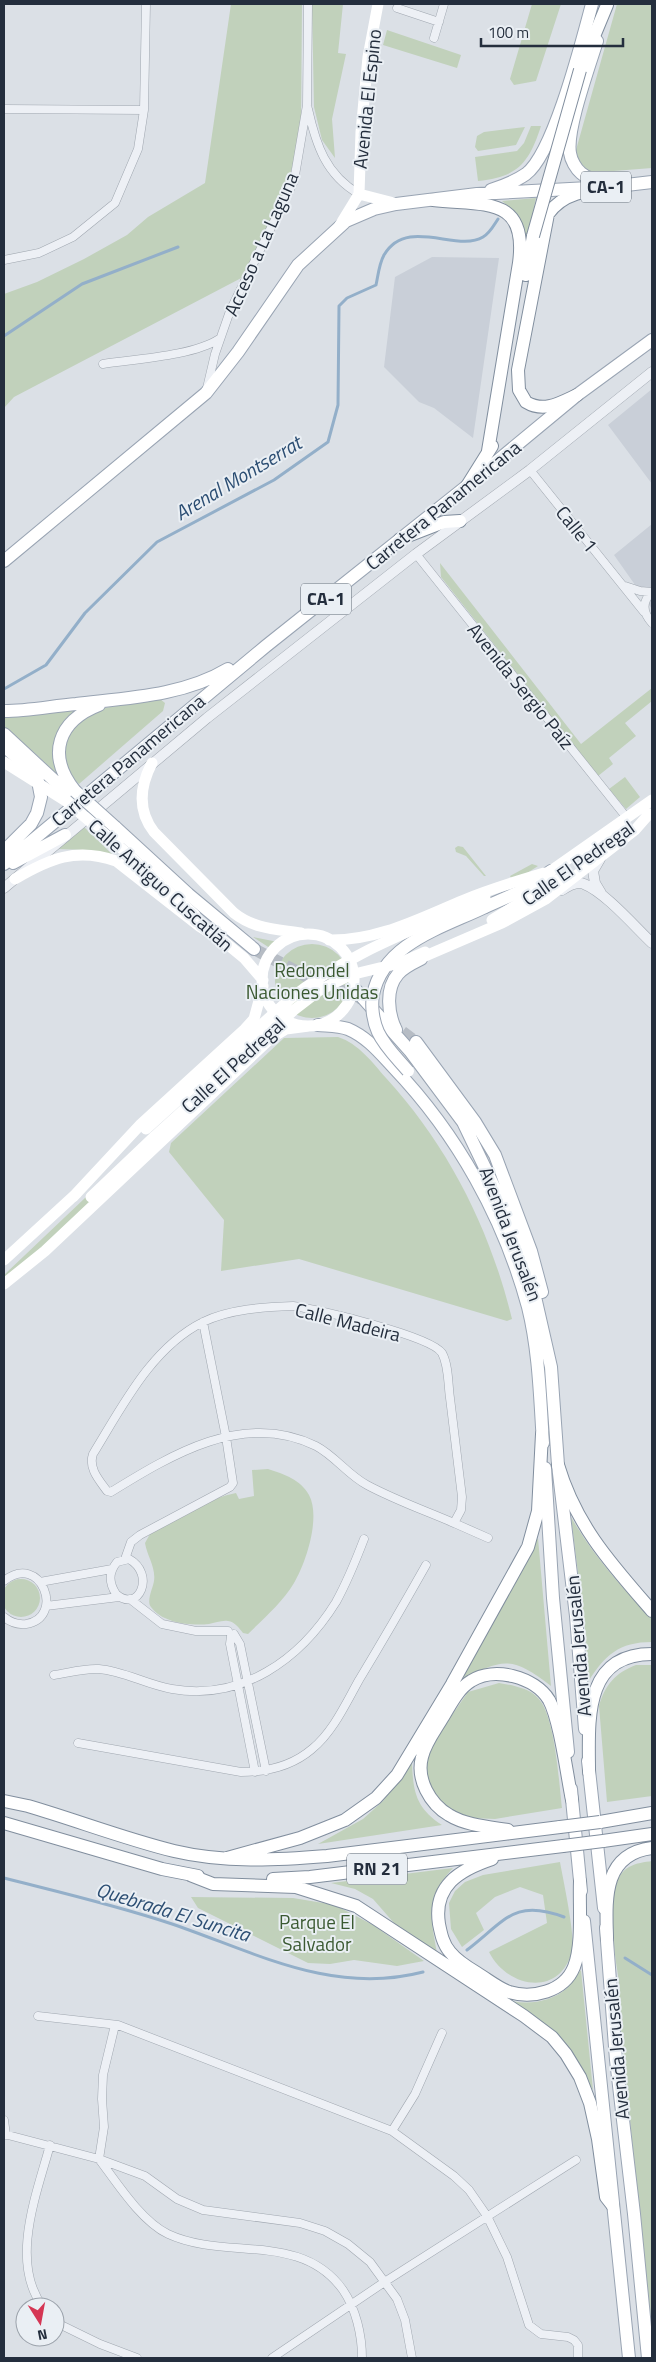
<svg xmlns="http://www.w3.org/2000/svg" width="656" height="2362" viewBox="0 0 656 2362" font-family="'Titillium Web',sans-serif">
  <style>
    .built { fill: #c9cfd8 }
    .green { fill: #c1d1bb }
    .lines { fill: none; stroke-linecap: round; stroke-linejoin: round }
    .stream { stroke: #93afc9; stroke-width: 3 }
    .primary-tunnel { stroke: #b6bcc4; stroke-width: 12; stroke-dasharray: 12 6; stroke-linecap: butt }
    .minor-casing { stroke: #a0a7b0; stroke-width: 9 }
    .tertiary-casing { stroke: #a0a7b0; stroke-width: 11 }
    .primary-casing { stroke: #99a4b3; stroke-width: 14 }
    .trunk-casing { stroke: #818e9e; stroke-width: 14 }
    .minor { stroke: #edf0f5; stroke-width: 8 }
    .tertiary { stroke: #edf0f5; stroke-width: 10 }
    .secondary { stroke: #fff; stroke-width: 11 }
    .primary { stroke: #fff; stroke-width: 12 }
    .trunk { stroke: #fff; stroke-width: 12 }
    .primary-bridge-casing { stroke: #99a4b3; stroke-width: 14; stroke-linecap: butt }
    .trunk-bridge-casing { stroke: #818e9e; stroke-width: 14; stroke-linecap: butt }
    .secondary-bridge { stroke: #fff; stroke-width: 11 }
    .primary-bridge { stroke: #fff; stroke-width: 12 }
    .trunk-bridge { stroke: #fff; stroke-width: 12 }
    .labels { text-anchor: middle; stroke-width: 4; stroke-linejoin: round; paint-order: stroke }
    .shield { fill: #eaeff4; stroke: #5f6874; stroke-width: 1 }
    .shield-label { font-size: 18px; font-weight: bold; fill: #242e3d }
    .street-label { font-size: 19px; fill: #242e3d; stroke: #eaeff4 }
    .park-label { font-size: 19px; fill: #3a5931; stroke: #eaeff4 }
    .water-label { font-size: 20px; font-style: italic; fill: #2c4e73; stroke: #eaeff4 }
  </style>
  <rect width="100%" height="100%" fill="#dbe0e6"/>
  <path class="built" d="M432 257 499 258 473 438 434 408 419 402 384 367 395 277Z
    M652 389V484L608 425Z
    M652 524V609L614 555Z"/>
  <path class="green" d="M231 4H302L301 123 296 154 287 185 247 275 14 397 4 408V294L37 282 84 259 127 235 148 217 205 183Z
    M312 4H343L338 53 346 54 332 119 335 158 322 140 314 107Z
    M532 4H561L536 81 514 85 510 79Z
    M617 4H652V168L588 173 576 159V150Z
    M387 30 461 55 457 68 383 45Z
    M531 126H541C529 163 518 177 478 181L475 157 517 151 524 143Z
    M525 127 516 145 478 151 475 147 477 136 484 132Z
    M536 198 526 245 519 216 502 201Z
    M440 563 581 744 652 688V701L625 723 636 736 609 758 613 764 598 776 441 577Z
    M160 699 165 703 163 711 79 784C60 766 65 750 69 728L104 708Z
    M79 706 83 710 62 728 65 782 38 756 4 727V717Z
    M625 777 640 797 626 809 609 789Z
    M84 827 113 855 88 850 57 849Z
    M458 846 463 847 486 876H484L466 856 456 852 455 848Z
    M532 864 538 866 524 875 511 878 510 876Z
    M253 937 283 943 276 952Z
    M275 981a37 37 0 1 1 74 0a37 37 0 1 1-74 0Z
    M268 1024 274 1029 4 1283V1275Z
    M338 1037C359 1044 372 1062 386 1078 449 1147 490 1229 512 1319L507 1321 299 1259 221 1271 224 1220 169 1152 171 1143 284 1038Z
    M268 1469C284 1474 301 1480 309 1495 321 1517 306 1563 294 1583 282 1603 264 1618 248 1634L243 1633C239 1628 235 1622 228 1621 222 1620 215 1623 209 1624 191 1626 162 1623 151 1607 146 1601 153 1588 154 1581 156 1567 147 1556 145 1543L150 1534C177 1519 205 1499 236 1493L239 1499 254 1496 252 1470Z
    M571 1517C593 1556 622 1587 652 1619V1642C619 1642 605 1655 588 1682L585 1629Z
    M538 1538 551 1686C511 1655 503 1659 460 1680Z
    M2 1598a19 19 0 1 1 38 0a19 19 0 1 1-38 0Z
    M636 1665H652V1796L607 1802 599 1706C605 1685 615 1673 636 1665Z
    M499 1683C511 1685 529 1688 538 1698 555 1715 559 1783 562 1808L495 1819 471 1818 452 1811 435 1797 427 1782V1760L431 1745 468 1692Z
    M412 1762C413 1792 416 1808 442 1825L318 1844 363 1819 383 1801Z
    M652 1861V2341L618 2000 620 1990C617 1961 599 1884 629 1867 636 1863 645 1862 652 1861Z
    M560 1862C563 1879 576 1939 572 1951 560 1998 507 1988 489 1952L547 1923 543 1895 520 1887 495 1897 476 1913 484 1930 462 1947 451 1929 449 1903 455 1891 465 1882 483 1875Z
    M453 1868C425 1898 430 1915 437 1953L394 1923 373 1899 355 1889 331 1883Z
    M191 1897 293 1898 335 1905 373 1925 424 1961 397 1966 354 1960 330 1964 308 1963 198 1908Z
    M581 1970 593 2090 586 2078 512 2001C531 2005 551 2001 566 1989 572 1984 576 1976 581 1970Z"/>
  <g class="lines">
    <path class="stream" d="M4 336 82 284 178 247
      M4 689 46 665 85 613 157 542 274 480 328 442 338 405 339 306 347 298 376 285C378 276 379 264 384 255 407 216 457 253 483 237 490 233 494 225 498 219
      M4 1878C59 1892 115 1905 169 1923 253 1951 331 1996 423 1972
      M467 1950C505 1921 514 1898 564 1917
      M625 1958 652 1975"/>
    <path class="primary-tunnel" d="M254 949 317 982 359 997 365 1002
      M388 1021 416 1042"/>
    <g class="minor-casing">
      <path id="minor" d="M397 8 439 22
        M434 38 444 4
        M4 109 144 110
        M308 109C316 145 326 175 359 194
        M4 260 39 253 73 237 115 203 138 149 144 110 146 4
        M103 364C135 359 193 356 219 339
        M207 388 215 354 230 311 294 181 307 105 308 4
        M530 470 644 612
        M416 554 627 818
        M625 586 640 591 652 592
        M652 592C641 602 643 613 652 623
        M293 1306C317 1309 431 1336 442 1353 449 1366 448 1385 450 1398 454 1431 458 1464 462 1497L461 1510 454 1523C426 1511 395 1500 367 1485 348 1475 335 1456 316 1446 244 1410 171 1455 111 1492L107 1491C99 1480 88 1468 93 1454 122 1407 151 1348 203 1322 230 1309 264 1307 293 1306Z
        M454 1523 488 1538
        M125 1559 131 1542 140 1535 230 1487 233 1483 226 1437 203 1322
        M129 1559C156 1574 139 1614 116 1594 109 1583 108 1573 117 1562Z
        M4 1581C41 1551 66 1618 26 1624 17 1625 10 1622 4 1617
        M40 1582 112 1569
        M130 1599 162 1624 196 1631H228
        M46 1606 119 1597
        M234 1634 240 1644 266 1771
        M231 1636 230 1644 255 1772
        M54 1675C68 1673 84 1668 99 1669 124 1671 147 1685 172 1689 242 1701 300 1660 336 1602 347 1582 356 1560 364 1539
        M78 1743 241 1772C267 1772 291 1767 312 1749 333 1732 346 1703 359 1680 382 1642 404 1604 426 1565
        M38 2016 118 2025 392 2131 454 2176 469 2190 487 2216 507 2257 529 2325 541 2334 568 2337 574 2340 578 2345V2358
        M115 2025 103 2075 102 2099 104 2127 99 2159C117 2183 141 2221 168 2234 226 2261 301 2231 343 2290 356 2309 362 2335 362 2358
        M4 2120 6 2135
        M392 2131 415 2094 442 2033
        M4 2134 99 2159 145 2176 177 2199 203 2210 300 2223 325 2231 348 2244 370 2262 397 2299 405 2320 412 2358
        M43 2307C9 2262 37 2193 50 2145
        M55 2322 100 2344 137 2358
        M272 2358 386 2281 576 2160"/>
    </g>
    <g class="tertiary-casing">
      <path id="tertiary" d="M600 859 593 871 595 883 601 893
        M4 888 207 718 416 554 530 470 652 372
        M562 890C568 886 577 881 584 884 605 892 635 927 652 943"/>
    </g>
    <g class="primary-casing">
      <path id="primary" d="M597 41C589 67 566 130 570 153 571 160 576 169 581 173 590 181 606 182 617 186
        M609 187 652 182
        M491 190C503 186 516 181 526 174 554 153 582 41 592 4
        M4 561 206 393 238 352 298 265 346 221 374 209 396 204 477 194 589 188
        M4 711C28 711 52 706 76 704 127 698 183 696 228 669
        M4 734 71 796
        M4 746 37 776 41 797 37 813 31 824 4 851
        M75 791C46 755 58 721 99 705
        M115 827 188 894 254 949
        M110 832 117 843
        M13 863 65 835
        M4 864 266 646 467 486 577 395 652 340
        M485 907 519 892 551 871
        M354 988 410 1051 463 1122 500 1199 533 1288 551 1367 558 1465 576 1616 585 1729
        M318 1025C328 1026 339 1026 348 1029 367 1037 380 1053 394 1068 457 1134 504 1218 528 1307 539 1351 540 1398 543 1443
        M396 1030C388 1014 385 989 398 974 404 967 413 963 421 959
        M416 1042 475 1122 495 1155 531 1251 542 1292
        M545 1468 553 1598 568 1752
        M588 1761 604 1908
        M571 1789 581 1891
        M584 1921 629 2358
        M606 1928 616 2060 634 2214 648 2358"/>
    </g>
    <g class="trunk-casing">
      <path id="trunk" d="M580 70 607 5
        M433 200C483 206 528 195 519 263L488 451
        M526 275 533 236
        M577 395C560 403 544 413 526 402L519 390 518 370 548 214C565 190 593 190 620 187
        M467 486 492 446
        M400 539 444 522 460 521
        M558 1465C576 1526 612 1565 652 1611
        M589 1772C589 1723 582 1654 652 1654
        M4 1801 28 1806C76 1820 125 1839 174 1851 224 1863 277 1860 327 1856L560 1827
        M600 1822 652 1813
        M4 1823 162 1869 198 1876
        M508 1830C489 1827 465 1825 449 1815 430 1804 416 1779 422 1757 425 1743 436 1729 443 1717 451 1704 458 1689 471 1681 494 1666 535 1677 549 1700 560 1720 567 1776 572 1800
        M603 1841 652 1834
        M227 1858 300 1838 345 1820 376 1798 397 1775 452 1684 528 1547 538 1511 542 1434
        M492 1859C459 1870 433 1886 439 1924 441 1934 443 1944 450 1952 457 1961 467 1967 477 1973 487 1979 498 1988 509 1992 532 1999 564 1992 574 1967 583 1944 579 1906 580 1881
        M190 1875 213 1884 296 1887 356 1906 524 2016 552 2037 566 2054 580 2077 590 2103 598 2139 606 2197 613 2206
        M273 1879 310 1877 563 1846
        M607 1938C606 1901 602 1854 652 1848"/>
    </g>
    <use href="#minor" class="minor"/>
    <use href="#tertiary" class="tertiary"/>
    <path class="secondary" d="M359 194 394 203
      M340 225 359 194 361 132 368 57 378 4
      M152 763C140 786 137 810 154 832L234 913C254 929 276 929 301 933
      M111 839 195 915
      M545 875 652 800
      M15 879C49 859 76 847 116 861L199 926 220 939
      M492 920 564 876
      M262 980a46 46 0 1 1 92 0a46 46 0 1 1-92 0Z
      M216 935 244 958 263 980
      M329 940C378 941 420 918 464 900 490 889 517 881 544 873
      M416 960 502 923 546 899 635 830 649 814
      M73 1197 141 1124 245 1029 254 1019 263 986
      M91 1197 154 1137
      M4 1260 77 1193
      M4 1284 45 1251 271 1038 286 1029 309 1026"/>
    <use href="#primary" class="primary"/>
    <use href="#trunk" class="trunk"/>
    <g class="primary-bridge-casing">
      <path id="primary-bridge" d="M75 791 115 827
        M408 1071C398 1059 385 1047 378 1032 373 1021 371 1006 373 995 383 943 444 927 485 907"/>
    </g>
    <g class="trunk-bridge-casing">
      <path id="trunk-bridge" d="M533 236 580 70
        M560 1827 600 1822
        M563 1846 603 1841"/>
    </g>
    <path class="secondary-bridge" d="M4 762 66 801 106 835
      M146 1129 290 999C347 953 419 928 485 898
      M154 1137 294 1010 320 990 350 975 400 963 425 952"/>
    <use href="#primary-bridge" class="primary-bridge"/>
    <use href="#trunk-bridge" class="trunk-bridge"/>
  </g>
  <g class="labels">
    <g class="shield">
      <rect x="581" y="171.5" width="50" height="31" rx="4"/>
      <rect x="301" y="583.5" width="50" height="31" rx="4"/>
      <rect x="347" y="1853.5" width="60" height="31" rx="4"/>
    </g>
    <g class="shield-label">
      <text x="606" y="193">CA-1</text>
      <text x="326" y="605">CA-1</text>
      <text x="377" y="1875">RN 21</text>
    </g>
    <g class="street-label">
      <text transform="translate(367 99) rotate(-84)" y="7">Avenida El Espino</text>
      <text transform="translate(261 244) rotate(-66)" y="7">Acceso a La Laguna</text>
      <text transform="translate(443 505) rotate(-39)" y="7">Carretera Panamericana</text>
      <text transform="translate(577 529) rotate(51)" y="7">Calle 1</text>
      <text transform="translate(521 686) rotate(51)" y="7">Avenida Sergio Paíz</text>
      <text transform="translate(128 760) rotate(-40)" y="7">Carretera Panamericana</text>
      <text transform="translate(578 863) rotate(-35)" y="7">Calle El Pedregal</text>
      <text transform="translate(161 885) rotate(42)" y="7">Calle Antiguo Cuscatlán</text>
      <text transform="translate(233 1065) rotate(-42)" y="7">Calle El Pedregal</text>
      <text transform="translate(511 1234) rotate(69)" y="7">Avenida Jerusalén</text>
      <text transform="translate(348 1322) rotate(14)" y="7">Calle Madeira</text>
      <text transform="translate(578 1646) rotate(-95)" y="7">Avenida Jerusalén</text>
      <text transform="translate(616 2049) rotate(-95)" y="7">Avenida Jerusalén</text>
    </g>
    <g class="park-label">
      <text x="312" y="977">Redondel<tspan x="312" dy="22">Naciones Unidas</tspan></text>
      <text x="317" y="1929">Parque El<tspan x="317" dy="22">Salvador</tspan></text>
    </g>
    <g class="water-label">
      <text transform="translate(238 478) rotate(-31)" y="7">Arenal Montserrat</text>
      <text transform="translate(173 1912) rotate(17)" y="7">Quebrada El Suncita</text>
    </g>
  </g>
  <rect width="656" height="2362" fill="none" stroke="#242e3d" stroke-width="10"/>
  <g transform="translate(40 2322) rotate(169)"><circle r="24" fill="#eaeff4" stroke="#9ba2ab"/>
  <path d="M0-4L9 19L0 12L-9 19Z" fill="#d53654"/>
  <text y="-8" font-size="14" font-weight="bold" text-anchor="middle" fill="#242e3d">N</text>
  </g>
  <path d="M481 38v8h142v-8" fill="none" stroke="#242e3d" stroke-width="2.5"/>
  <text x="488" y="38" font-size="15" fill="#242e3d" stroke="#eaeff4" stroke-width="4" paint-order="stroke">100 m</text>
</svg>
